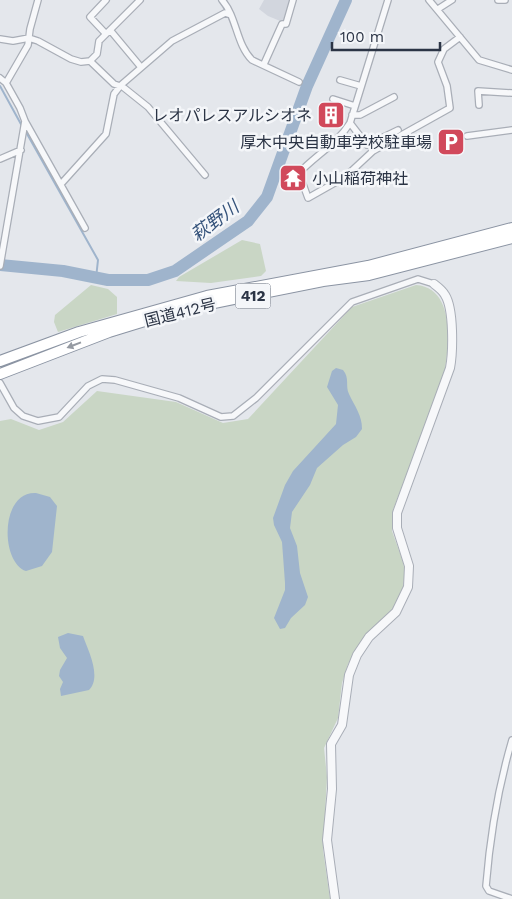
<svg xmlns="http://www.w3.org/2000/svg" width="512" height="899" viewBox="0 0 512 899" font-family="'Work Sans','Noto Sans JP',sans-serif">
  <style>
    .built { fill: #d2d6de }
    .green { fill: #c9d6c5 }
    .water { fill: #9fb4cc }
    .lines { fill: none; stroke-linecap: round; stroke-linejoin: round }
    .stream { stroke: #9fb4cc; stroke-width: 2 }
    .river { stroke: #9fb4cc; stroke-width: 12 }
    .minor-casing { stroke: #a9aeb7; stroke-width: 8 }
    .tertiary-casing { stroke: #a9aeb7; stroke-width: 10 }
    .trunk-casing { stroke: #8b94a3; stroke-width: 12 }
    .minor { stroke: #f7f8fa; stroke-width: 5.5 }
    .tertiary { stroke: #f7f8fa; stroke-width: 8 }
    .trunk { stroke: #fff; stroke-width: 10 }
    .oneway { fill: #959aa2 }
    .labels { text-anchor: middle; stroke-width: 5; stroke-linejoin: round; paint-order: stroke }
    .shield { fill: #f4f6f9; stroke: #676e7b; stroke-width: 1 }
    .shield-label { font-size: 15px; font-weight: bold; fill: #2b3445 }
    .poi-label { font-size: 16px; fill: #2b3445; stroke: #f4f6f9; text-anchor: end }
    .street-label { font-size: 16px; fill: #2b3445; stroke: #f4f6f9 }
    .water-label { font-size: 18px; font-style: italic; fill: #34527a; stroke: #f4f6f9 }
  </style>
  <rect width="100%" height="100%" fill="#e4e7ec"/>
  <path class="built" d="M264 0H291L285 23 268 16 259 9Z"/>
  <path class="green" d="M242 240 260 244 266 271 261 276 211 283 176 281 179 277Z
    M91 285 108 289 117 297V314L58 332 54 322 55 315Z
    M416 285C456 288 449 346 444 375L393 510 392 531 403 562 405 572 402 593 391 611 363 638 348 664 342 683 338 718 324 748 327 777 323 850 330 899H0V421L11 419 39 430 63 422 97 391 176 402 223 423 248 419 352 307Z"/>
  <path class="water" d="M336 368 343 370C350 378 345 386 349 394 355 407 362 415 362 429L356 437 343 445 317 468 310 485 292 512 290 528 297 546 300 573 308 597 305 605 291 618 285 628 280 629 274 618 285 590V583L282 542 274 525 273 518 285 485 293 471 336 424 338 405 327 387 332 371Z
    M36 493 50 497 57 506 52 552 42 566 26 571C0 562 0 491 36 493Z
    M68 633 83 636C88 650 102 677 89 690L61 696 60 689 63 682 59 676 60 670 67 658 60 648 58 637Z"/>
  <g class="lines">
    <path class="stream" d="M0 86 22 126
      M26 132 98 260 96 278"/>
    <path class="river" d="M0 265 63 271 108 280H148L175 271 248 221 267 197 307 86 346 0"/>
    <g class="minor-casing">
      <path id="minor" d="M222 0C237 17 236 44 252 60L299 82
        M388 0 350 123C337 144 316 155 299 173L308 198 345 177 373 151 450 108 447 86 438 62 444 49 460 37
        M429 0 479 60 512 70
        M498 0H505
        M438 9 452 0
        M110 30 140 66
        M106 34 90 17 106 0
        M0 39 13 41 29 38 38 41 71 59 81 62 90 61 97 54 99 41 140 0
        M90 61 114 84 123 87 148 107 205 175
        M264 64 282 24H286L293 0
        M0 78 6 83
        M340 80 361 86
        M333 99 355 106
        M479 105 478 91 512 93
        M352 115H360L394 97
        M25 121 85 228
        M350 123 367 145 398 130
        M467 136 512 130
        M0 159 21 150
        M61 184 106 134 114 94 121 85 172 41 225 13 231 15
        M0 266 25 121 20 108 6 83 28 45 30 29 38 0
        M0 383 14 408 23 416 38 421 59 417 88 386 102 379 115 380 179 398 221 417 233 416 256 398 352 302 418 279 434 284
        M512 740C498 788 490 836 486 886L489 891 512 899"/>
    </g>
    <g class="tertiary-casing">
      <path id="tertiary" d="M335 899 327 840 332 789 331 744 342 725 349 675 357 655 369 637 396 612 408 587 409 566 397 528V513L450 368C453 352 454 309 445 295 443 291 438 287 434 284"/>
    </g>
    <g class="trunk-casing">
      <path id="trunk" d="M0 361 79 332 207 296 368 266 512 228
        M0 374 109 332 148 320 209 304 323 281 369 275 512 238"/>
    </g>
    <use href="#minor" class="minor"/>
    <use href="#tertiary" class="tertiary"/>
    <use href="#trunk" class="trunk"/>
  </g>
  <defs><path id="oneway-solid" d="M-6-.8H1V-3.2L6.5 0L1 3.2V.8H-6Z" transform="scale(1.25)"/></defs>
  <use class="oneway" href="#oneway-solid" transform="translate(74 345) rotate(159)"/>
  <defs>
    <g id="building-square" transform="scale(1.4375)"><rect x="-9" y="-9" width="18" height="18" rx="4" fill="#d1495b" stroke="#f4f6f9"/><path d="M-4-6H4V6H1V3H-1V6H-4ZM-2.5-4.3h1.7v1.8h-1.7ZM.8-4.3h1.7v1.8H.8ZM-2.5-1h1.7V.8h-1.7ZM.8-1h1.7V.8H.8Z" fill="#fff"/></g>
    <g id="parking-square" transform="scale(1.4375)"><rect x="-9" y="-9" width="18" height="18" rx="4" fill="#d1495b" stroke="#f4f6f9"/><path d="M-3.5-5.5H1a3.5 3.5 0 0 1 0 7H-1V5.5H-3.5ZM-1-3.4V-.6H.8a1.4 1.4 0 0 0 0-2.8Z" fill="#fff"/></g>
    <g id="temple-square" transform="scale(1.4375)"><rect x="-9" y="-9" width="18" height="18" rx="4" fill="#d1495b" stroke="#f4f6f9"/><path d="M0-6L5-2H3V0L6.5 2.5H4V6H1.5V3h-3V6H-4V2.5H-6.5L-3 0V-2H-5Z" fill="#fff"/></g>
  </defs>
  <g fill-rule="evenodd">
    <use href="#building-square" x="331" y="115"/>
    <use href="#parking-square" x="451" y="142"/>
    <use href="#temple-square" x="293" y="178"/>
  </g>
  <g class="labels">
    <rect class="shield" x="235.5" y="283.5" width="35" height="25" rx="4"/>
    <g class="shield-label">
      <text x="253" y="301">412</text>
    </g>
    <g class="poi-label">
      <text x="312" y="121">レオパレスアルシオネ</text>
      <text x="432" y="148">厚木中央自動車学校駐車場</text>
      <text x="312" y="184" text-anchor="start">小山稲荷神社</text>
    </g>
    <g class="street-label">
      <text transform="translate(180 312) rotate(-14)" y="6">国道412号</text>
    </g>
    <g class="water-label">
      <text transform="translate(215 221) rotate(-37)" y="6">萩野川</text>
    </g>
  </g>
  <path d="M332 42v8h108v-8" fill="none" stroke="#2b3445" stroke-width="2.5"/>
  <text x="340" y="42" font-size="15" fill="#2b3445" stroke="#f4f6f9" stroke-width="4" paint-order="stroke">100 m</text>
</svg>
